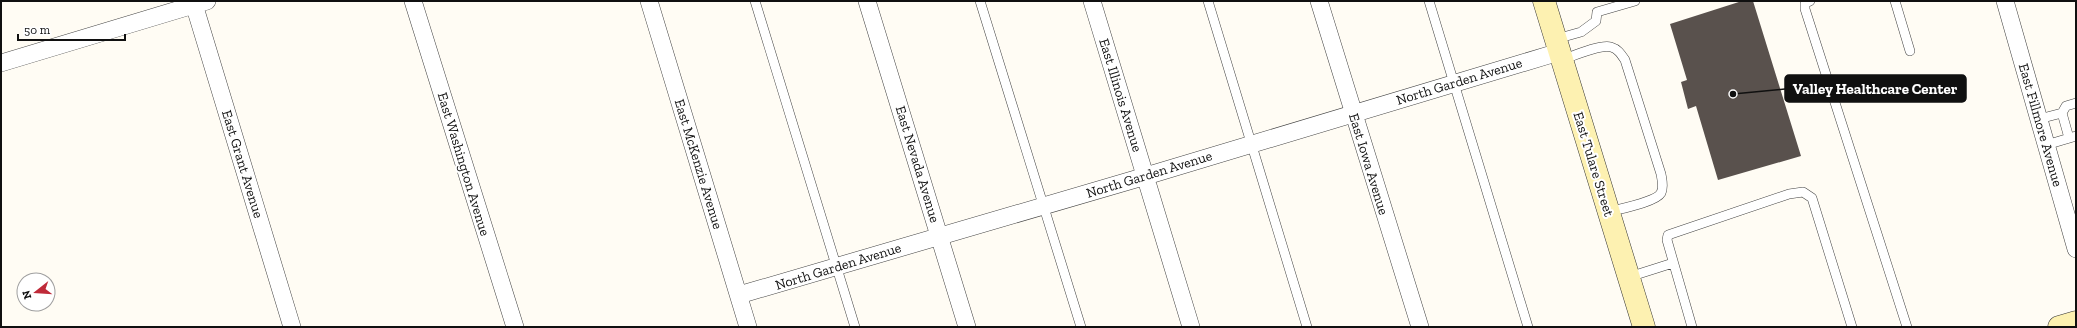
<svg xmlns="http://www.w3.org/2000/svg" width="2077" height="328" viewBox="0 0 2077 328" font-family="'Zilla Slab',serif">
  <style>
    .building { fill: #59514d }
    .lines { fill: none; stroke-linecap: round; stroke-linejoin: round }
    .lane-casing { stroke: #434343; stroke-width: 10 }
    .street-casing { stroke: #434343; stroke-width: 18 }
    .secondary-casing { stroke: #323232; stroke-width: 23 }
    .lane { stroke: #fff; stroke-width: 9 }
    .street { stroke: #fff; stroke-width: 17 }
    .secondary { stroke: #fdf1b1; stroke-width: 22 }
    .labels { text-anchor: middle; stroke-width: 4; stroke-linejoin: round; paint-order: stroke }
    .street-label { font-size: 14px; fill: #101010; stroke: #fff }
    .leader { fill: none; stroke: #101010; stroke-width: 1.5 }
    .callout-dot { fill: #101010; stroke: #fff; stroke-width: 1.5 }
    .callout { fill: #101010; stroke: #101010; stroke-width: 1.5 }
    .callout-label { font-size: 15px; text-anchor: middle; font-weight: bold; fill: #fff }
  </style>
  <rect width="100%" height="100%" fill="#fffcf4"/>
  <path class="building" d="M1742 1H1753L1801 156 1718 180 1696 106 1688 109 1681 82 1687 80 1670 24Z"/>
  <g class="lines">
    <g class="lane-casing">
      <path id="lane" d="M755 1 855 327
        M980 1 1081 327
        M1208 1 1307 327
        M1429 1 1528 327
        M1810 1 1805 3V9L1907 327
        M1895 1 1910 51
        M1556 39 1581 32 1596 21 1597 12 1635 1
        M1562 60C1573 56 1600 44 1611 47 1618 49 1621 54 1625 60L1661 174C1662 180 1664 187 1661 193 1656 202 1619 209 1608 212
        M2062 113 2069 138
        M2039 119 2062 113 2066 106 2076 103
        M2046 145 2076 136
        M1629 277 1673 263
        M1692 327 1667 240 1668 235 1789 194 1803 192 1812 198 1852 327"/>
    </g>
    <g class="street-casing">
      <path id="street" d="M193 1 292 327
        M413 1 515 327
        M649 1 748 327
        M867 1 967 327
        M1092 1 1191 327
        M1319 1 1420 327
        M2005 1 2076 249
        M1 63 207 1
        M739 295 1146 176 1559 52"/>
    </g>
    <g class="secondary-casing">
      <path id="secondary" d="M1544 1 1644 327
        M2059 327 2076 322"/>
    </g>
    <use href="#lane" class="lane"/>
    <use href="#street" class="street"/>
    <use href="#secondary" class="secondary"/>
  </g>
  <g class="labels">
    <g class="street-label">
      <text transform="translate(1459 81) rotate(-17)" y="5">North Garden Avenue</text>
      <text transform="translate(1121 95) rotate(73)" y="5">East Illinois Avenue</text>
      <text transform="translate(2041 125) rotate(74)" y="5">East Fillmore Avenue</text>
      <text transform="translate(243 164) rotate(73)" y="5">East Grant Avenue</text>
      <text transform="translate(464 164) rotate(73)" y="5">East Washington Avenue</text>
      <text transform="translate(699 164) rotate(73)" y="5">East McKenzie Avenue</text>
      <text transform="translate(918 164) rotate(73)" y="5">East Nevada Avenue</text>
      <text transform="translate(1369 164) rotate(73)" y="5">East Iowa Avenue</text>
      <text transform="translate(1594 164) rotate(73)" y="5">East Tulare Street</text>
      <text transform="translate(1149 174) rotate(-17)" y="5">North Garden Avenue</text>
      <text transform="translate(838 266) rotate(-17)" y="5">North Garden Avenue</text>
    </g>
  </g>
  <path class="leader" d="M1733 94L1785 89"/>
  <circle class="callout-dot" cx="1733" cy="94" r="4"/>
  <rect class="callout" x="1785" y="75" width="181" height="27" rx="4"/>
  <g class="callout-label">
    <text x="1875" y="94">Valley Healthcare Center</text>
  </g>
  <rect width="2077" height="328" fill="none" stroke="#101010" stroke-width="4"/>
  <g transform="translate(36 292) rotate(253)"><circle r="19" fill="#ffffff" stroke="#9f9f9f"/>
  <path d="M0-3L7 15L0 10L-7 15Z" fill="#bf2a39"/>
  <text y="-6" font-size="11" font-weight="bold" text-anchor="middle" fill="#101010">N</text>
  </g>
  <path d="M18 34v6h107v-6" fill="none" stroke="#101010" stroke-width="2"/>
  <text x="24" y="34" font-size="12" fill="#101010" stroke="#ffffff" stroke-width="3" paint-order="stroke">50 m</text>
</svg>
